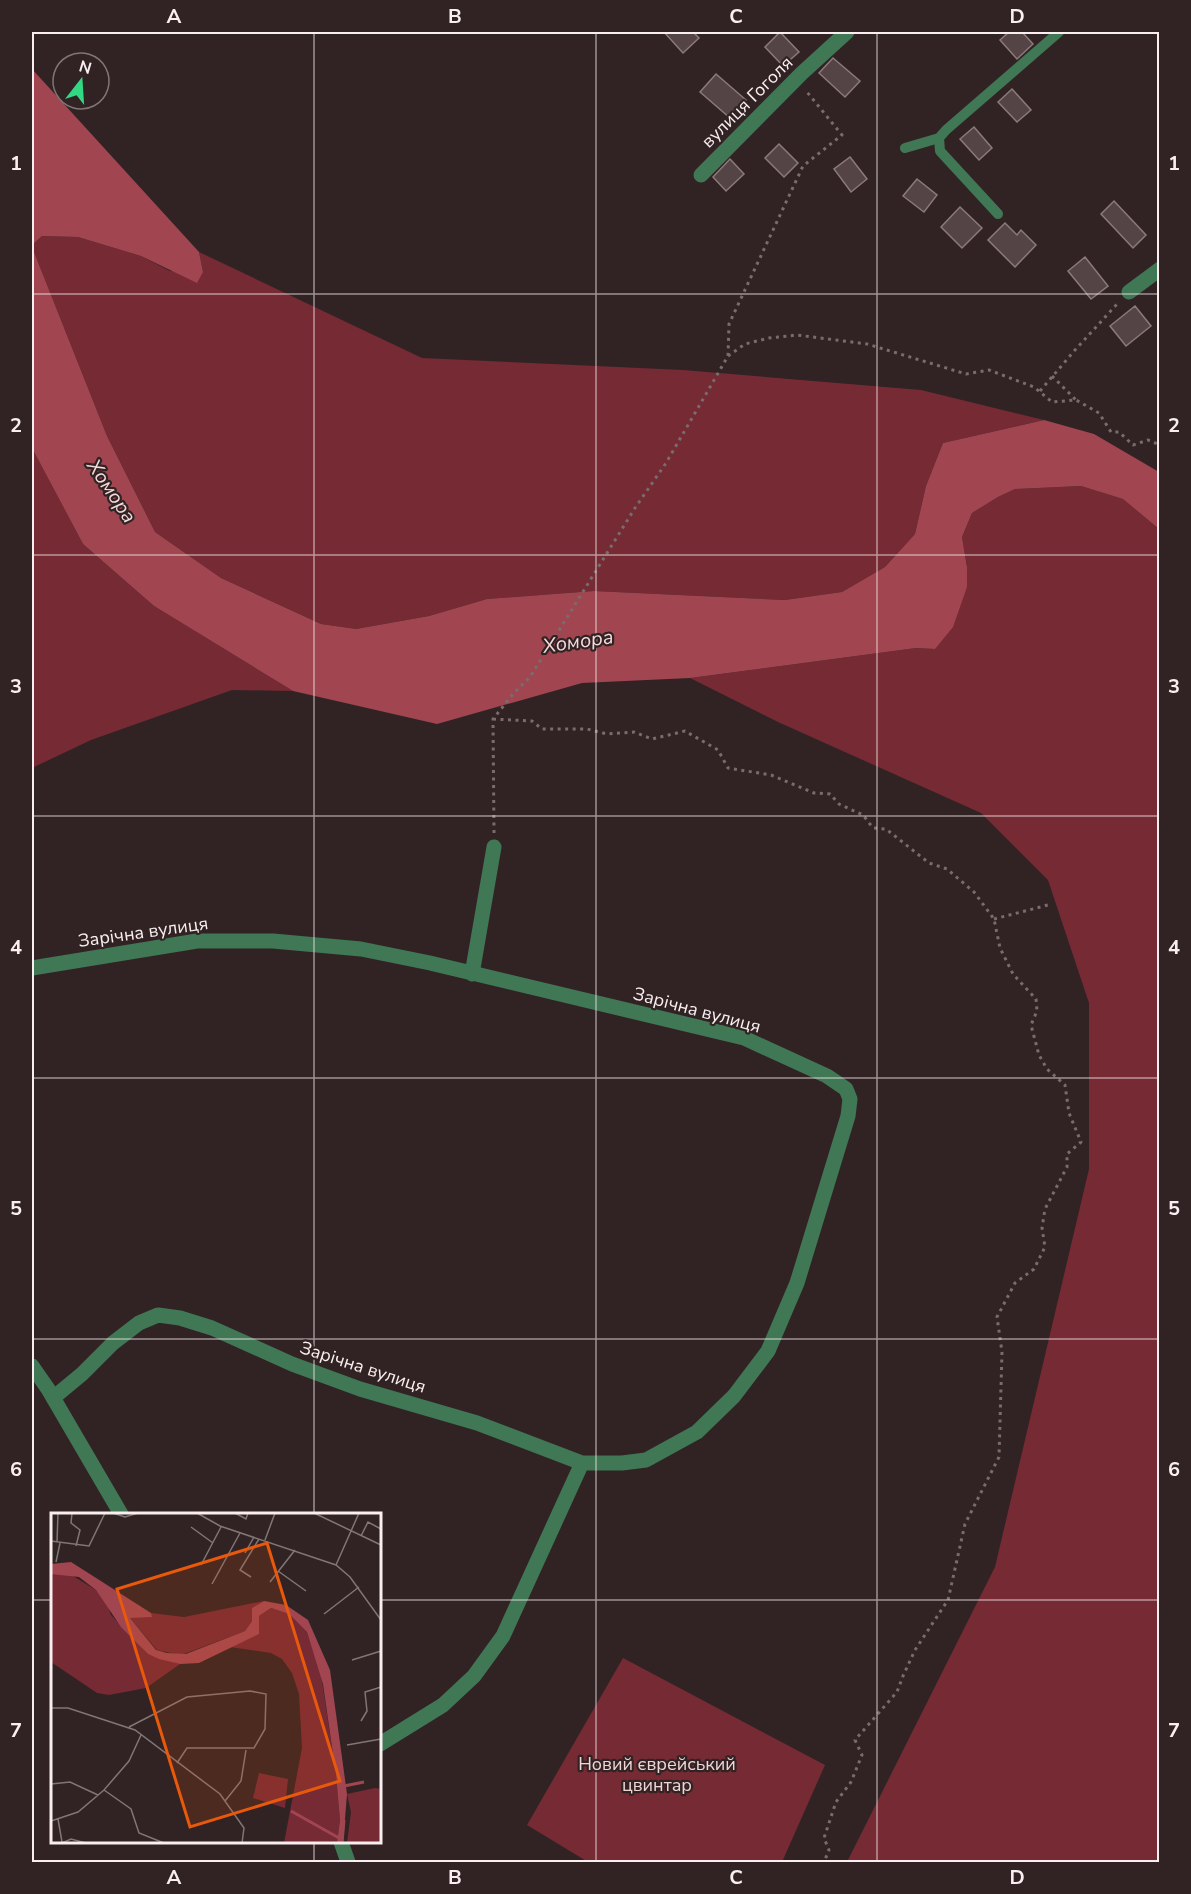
<svg xmlns="http://www.w3.org/2000/svg" width="1191" height="1894" viewBox="0 0 1191 1894" font-family="'Nunito Sans',sans-serif">
  <style>
    .green { fill: #762a34 }
    .water { fill: #a14651 }
    .building { fill: #544445; stroke: #8c7a7b; stroke-width: 1.5 }
    .lines { fill: none; stroke-linecap: round; stroke-linejoin: round }
    .path { stroke: #786c6d; stroke-width: 3; stroke-dasharray: 3 4.5; stroke-linecap: butt }
    .service { stroke: #407754; stroke-width: 10 }
    .minor { stroke: #407754; stroke-width: 15 }
    .grid { fill: none; stroke: #f9eff0; stroke-width: 1.5; stroke-opacity: 0.55 }
    .labels { text-anchor: middle; stroke-width: 4.5; stroke-linejoin: round; paint-order: stroke }
    .street-label { font-size: 18px; fill: #f9eff0; stroke: #312324 }
    .park-label { font-size: 18px; fill: #f0d5d6; stroke: #312324 }
    .water-label { font-size: 20px; font-style: italic; fill: #f5dadb; stroke: #312324 }
    .inset-river { fill: none; stroke: #a14651; stroke-width: 3 }
    .inset-road { fill: none; stroke: #817576; stroke-width: 1.5 }
    .view { fill: #e8590c; fill-opacity: 0.15; stroke: #e8590c; stroke-width: 3 }
    .inset-edge { fill: none; stroke: #f9eff0; stroke-width: 3 }
    .neatline { fill: none; stroke: #f9eff0; stroke-width: 2 }
    .grid-label { font-size: 20px; text-anchor: middle; font-weight: bold; fill: #f9eff0 }
  </style>
  <rect width="100%" height="100%" fill="#312324"/>
  <path class="green" d="M42 236 78 237 141 256 170 271 203 272 199 252 422 358 683 370 921 390 1044 420 943 443 926 486 915 534 885 567 842 592 785 600 594 591 487 599 429 616 356 629 321 624 221 578 155 532 107 436 32 247V245Z
    M32 448 83 544 154 606 293 691 232 690 91 740 32 768Z
    M1081 486 1123 499 1159 529V1862H847L995 1567 1089 1169V1003L1048 880 981 813 778 722 690 678 916 648 935 649 967 587V566L962 537 972 513 998 497 1015 489Z
    M623 1658 825 1765 782 1862H588L527 1825Z"/>
  <path class="water" d="M32 69 199 252 203 272 197 283 141 256 78 237 42 236 32 245Z
    M32 247 107 436 155 532 221 578 321 624 356 629 429 616 487 599 594 591 785 600 842 592 885 567 915 534 926 486 943 443 1044 420 1094 434 1159 472V529L1123 499 1081 486 1015 489 998 497 972 513 962 537 967 567V587L953 627 935 649 916 648 690 678 582 683 437 724 293 691 154 606 83 544 32 448Z"/>
  <path class="building" d="M664 32H693L699 38 683 53Z
    M780 32 799 52 783 66 765 47Z
    M1009 32H1022L1033 44 1017 59 1000 40Z
    M833 58 860 81 845 97 819 73Z
    M716 74 746 100 730 118 700 92Z
    M1012 89 1031 110 1017 122 998 102Z
    M974 127 992 148 979 160 960 139Z
    M779 144 798 163 784 177 765 158Z
    M850 157 867 179 851 192 834 169Z
    M730 159 744 174 726 191 713 177Z
    M917 179 937 195 924 212 903 196Z
    M1114 201 1146 235 1133 248 1101 214Z
    M960 207 982 228 962 248 941 227Z
    M1005 223 1017 235 1021 230 1036 245 1015 267 988 240Z
    M1085 257 1108 286 1091 299 1068 271Z
    M1135 306 1151 326 1126 346 1110 326Z"/>
  <g class="lines">
    <path class="path" d="M728 356 745 344 769 338 797 335 867 344 966 374 989 370 1034 387 1052 402 1076 400 1099 413 1111 432H1119L1133 445 1148 440 1160 445
      M1052 376 1076 400
      M1040 391 1075 350 1118 303
      M493 719 532 721 542 729H587L607 734 634 732 652 739 685 731 718 750 728 768 771 775 814 793 830 794 839 804 863 815 873 828 886 829 929 863 947 869 974 892 994 919 1000 948 1013 974 1036 999 1037 1011 1031 1025 1039 1055 1047 1069 1065 1085 1069 1113 1081 1142 1067 1154V1167L1045 1209 1042 1228 1045 1247 1034 1269 1015 1283 997 1317 1002 1352 999 1457 965 1524 948 1600 915 1650 903 1676 897 1692 855 1740 862 1755 851 1782 836 1802 824 1838 829 1850 824 1862
      M494 833 493 719 513 694 530 677 635 508 666 463 728 356 729 324 803 166 842 135 807 92
      M994 919 1048 905"/>
    <path class="service" d="M905 148 939 138
      M998 214 940 151 939 138 946 130 1059 32"/>
    <path class="minor" d="M701 175 802 73 847 32
      M1129 292 1160 269
      M32 968 197 941H273L361 949 430 963 744 1038 827 1076 846 1089 850 1099 848 1116 797 1283 768 1351 734 1396 697 1432 646 1460 622 1463H582L477 1423 360 1389 292 1364 212 1328 180 1318 158 1315 139 1323 113 1343 82 1374 53 1398
      M472 974 494 847
      M32 1366 48 1389 121 1514
      M380 1744 443 1705 474 1676 503 1636 582 1463
      M341 1842 348 1862"/>
  </g>
  <path class="grid" d="M314 32V1514M596 32V1862M877 32V1862M32 294H1160M32 555H1160M32 816H1160M32 1078H1160M32 1339H1160M32 1600H52M380 1600H1160M314 1842V1862"/>
  <g class="labels">
    <g class="street-label">
      <text transform="translate(747 102) rotate(-45)" y="6">вулиця Гоголя</text>
      <text transform="translate(143 932) rotate(-8)" y="6">Зарічна вулиця</text>
      <text transform="translate(697 1010) rotate(15)" y="6">Зарічна вулиця</text>
      <text transform="translate(363 1367) rotate(18)" y="6">Зарічна вулиця</text>
    </g>
    <g class="park-label">
      <text x="657" y="1770">Новий єврейський<tspan x="657" dy="21">цвинтар</tspan></text>
    </g>
    <g class="water-label">
      <text transform="translate(112 491) rotate(56)" y="7">Хомора</text>
      <text transform="translate(578 641) rotate(-8)" y="7">Хомора</text>
    </g>
  </g>
  <g transform="translate(51 1513)">
    <rect width="330" height="330" fill="#312324"/>
    <path d="M17 60 45 77 55 87 60 102 97 141 129 151 95 175 58 182 46 180 0 149V61ZM213 88 202 95 201 108 194 118 130 142 106 137 79 105 100 100 133 104ZM220 95 238 101 256 119 270 161 285 262 289 307 286 330H233L251 235 248 181 241 160 231 146 220 140 179 134 208 121V103ZM208 260 237 266 234 295 202 285ZM324 275 330 276V330H296L300 299 296 281Z" fill="#762a34"/>
    <path d="M20 49 100 100 101 104 79 105 105 137 116 140 135 141 194 118 201 108V95L213 88 235 92 257 107 279 157 296 281 292 330H286L289 307 285 262 272 171 256 119 238 101 220 95 208 103V121L148 150 129 151 108 146 97 141 70 114 45 77 28 64 0 61V51Z" fill="#a14651"/>
    <path class="inset-river" d="M293 273 313 269M240 298 288 325M291 330 293 307"/>
    <path class="inset-road" d="M21 0 20 10 29 17 25 33M62 0 74 4 87 0M146 0 169 13 285 52 299 64 330 107M184 0 195 6 197 0M263 0 330 32M140 14 162 30M310 23 317 9 330 16M214 27 224 0M0 28 38 33 54 0M6 29 7 0M194 40 203 24M5 49 9 30M150 52 170 14M285 52 308 0M227 58 255 78M200 64 189 57 208 26M219 69 244 37M161 71 189 20M273 101 308 74M301 147 330 138M0 195H17L84 217 169 281 193 315 191 330M310 208 316 198 314 179 330 174M78 214 136 184 199 178 215 181 214 216 203 235H136L126 250M296 232 330 226M0 271 19 269 47 282M53 277 80 296 88 320 113 330M174 288 190 268 195 237M7 306 11 329M0 308 27 299 53 277 78 248 90 222M11 330 20 326 35 330"/>
    <path class="view" d="M216 30 289 268 139 314 66 76Z"/>
    <rect width="330" height="330" class="inset-edge"/>
  </g>
  <rect width="1191" height="1894" fill="none" stroke="#312324" stroke-width="66"/>
  <g transform="translate(81 81) rotate(17)"><circle r="28" fill="#312324" stroke="#817576" stroke-width="1.5"/>
  <path d="M0-4.5L10 22L0 15L-10 22Z" fill="#32d882"/>
  <text y="-9" font-size="16" font-weight="bold" text-anchor="middle" fill="#f9eff0">N</text>
  </g>
  <rect x="33" y="33" width="1125" height="1828" class="neatline"/>
  <g class="grid-label">
    <text x="174" y="23">A</text>
    <text x="455" y="23">B</text>
    <text x="736" y="23">C</text>
    <text x="1017" y="23">D</text>
    <text x="16" y="170">1</text>
    <text x="1174" y="170">1</text>
    <text x="16" y="432">2</text>
    <text x="1174" y="432">2</text>
    <text x="16" y="693">3</text>
    <text x="1174" y="693">3</text>
    <text x="16" y="954">4</text>
    <text x="1174" y="954">4</text>
    <text x="16" y="1215">5</text>
    <text x="1174" y="1215">5</text>
    <text x="16" y="1476">6</text>
    <text x="1174" y="1476">6</text>
    <text x="16" y="1737">7</text>
    <text x="1174" y="1737">7</text>
    <text x="174" y="1884">A</text>
    <text x="455" y="1884">B</text>
    <text x="736" y="1884">C</text>
    <text x="1017" y="1884">D</text>
  </g>
</svg>
